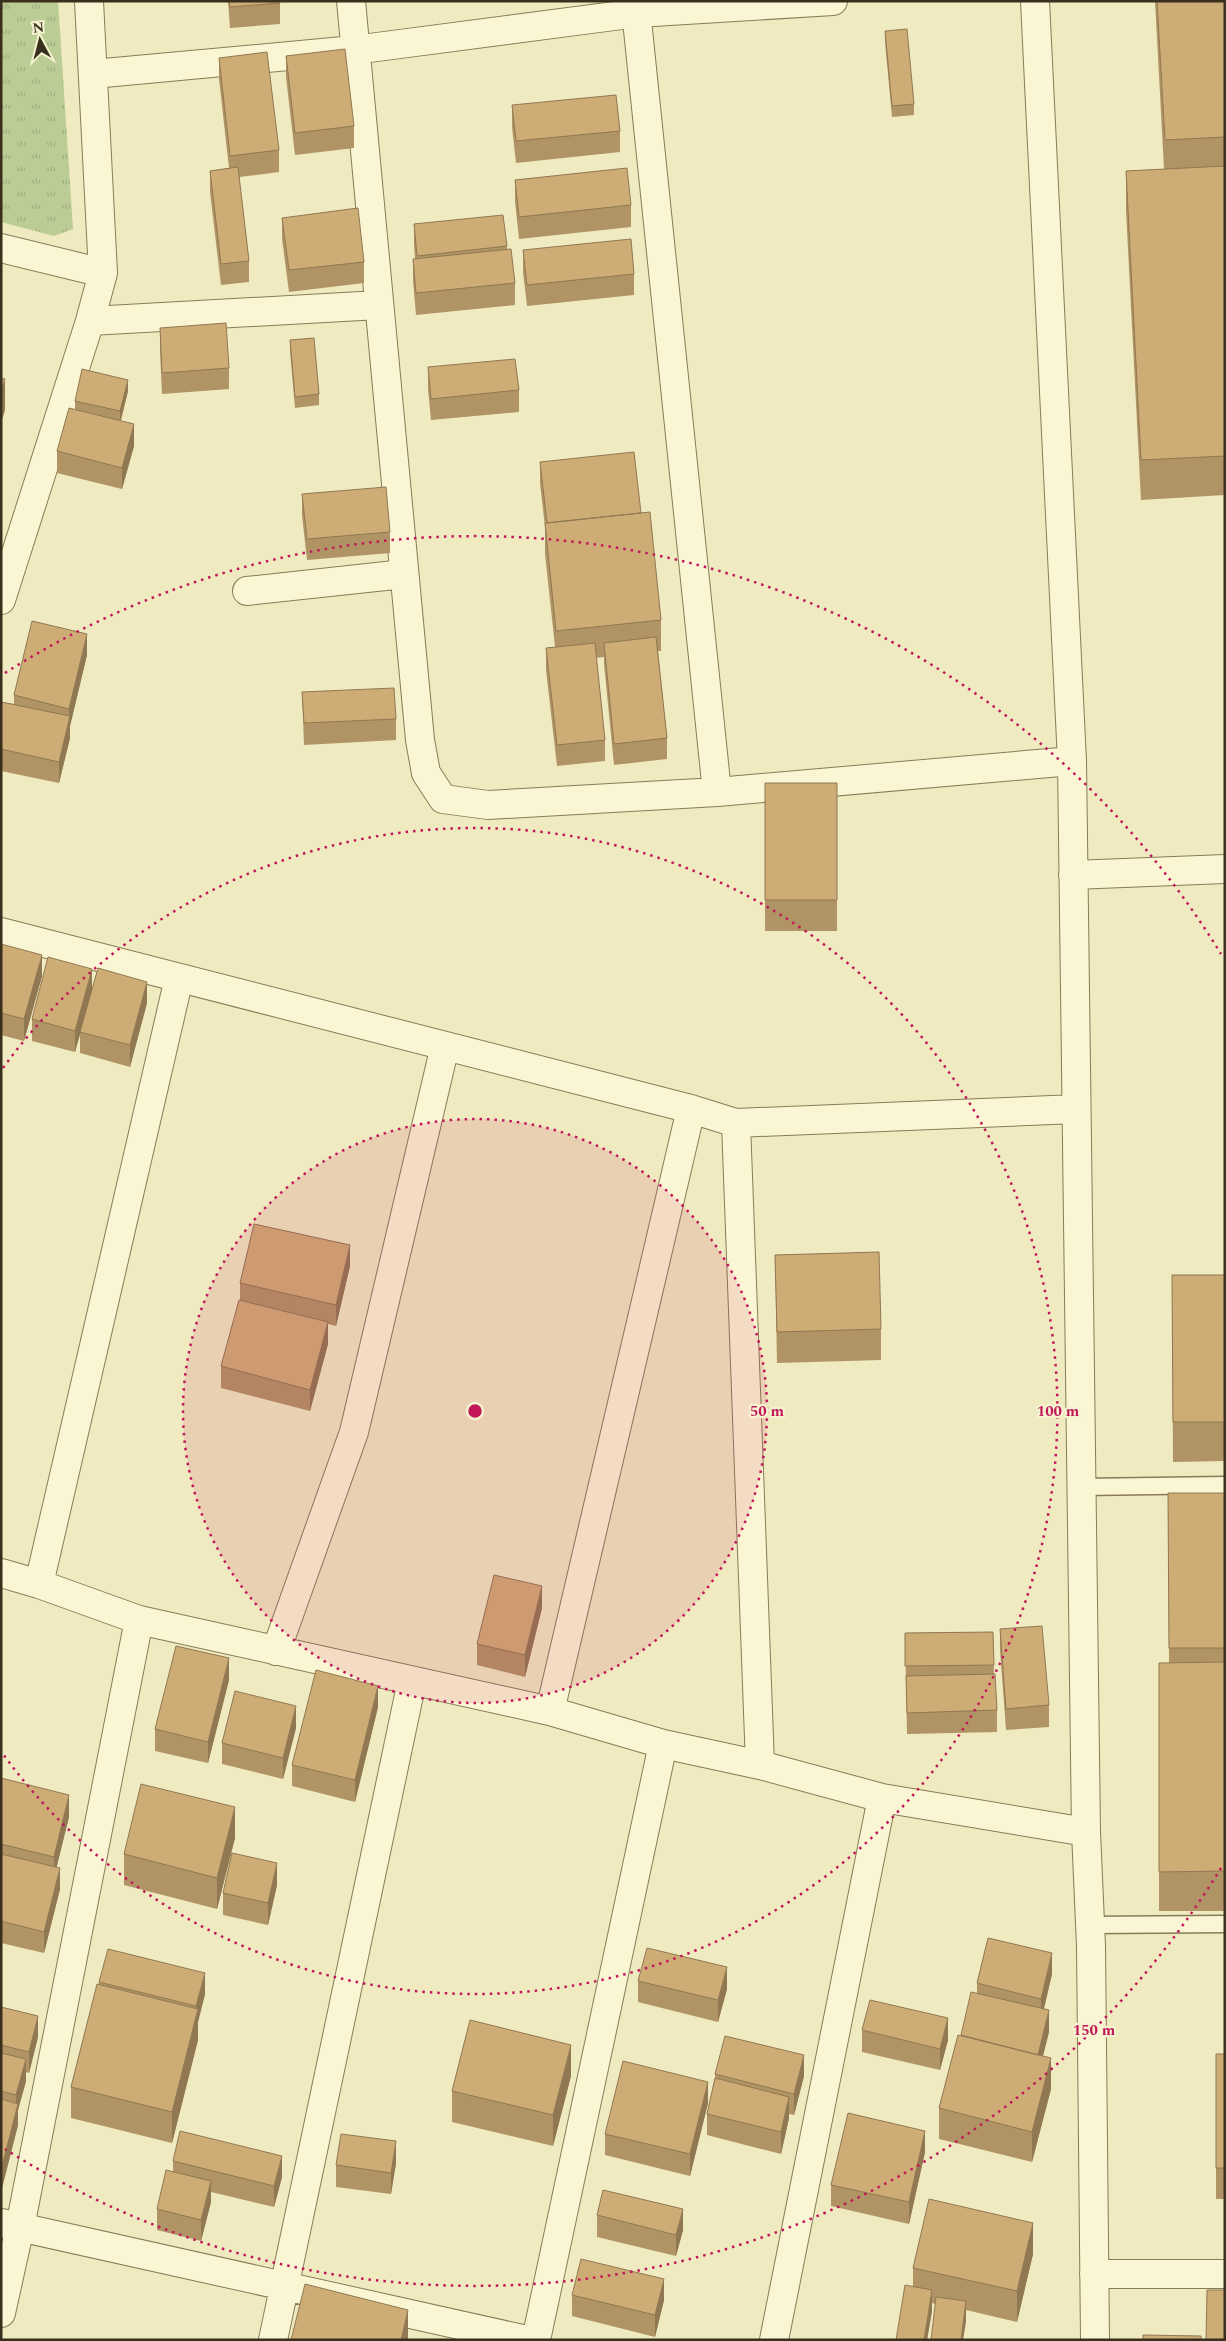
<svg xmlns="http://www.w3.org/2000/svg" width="1226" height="2341" viewBox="0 0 1226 2341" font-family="Spectral,serif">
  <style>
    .park { fill: url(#park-tufts) }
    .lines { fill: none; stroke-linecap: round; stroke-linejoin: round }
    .service-casing { stroke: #897b58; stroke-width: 19 }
    .minor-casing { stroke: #897b58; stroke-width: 30 }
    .service { stroke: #faf6d3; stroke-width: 16 }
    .minor { stroke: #faf6d3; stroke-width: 28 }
    .wall { fill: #b19465 }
    .shaded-wall { fill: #907852 }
    .building { fill: #ceac75; stroke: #907852 }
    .ring { fill: none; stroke: #c2185b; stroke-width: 2.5; stroke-dasharray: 2.5 5 }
    .centre { fill: #c2185b; stroke: #f6f3d0; stroke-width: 2.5 }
    .ring-label { font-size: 15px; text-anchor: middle; font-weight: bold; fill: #c2185b; stroke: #f6f3d0; stroke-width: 4.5; stroke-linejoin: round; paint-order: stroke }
  </style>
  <defs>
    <pattern id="park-tufts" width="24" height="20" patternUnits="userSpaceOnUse" patternTransform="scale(1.25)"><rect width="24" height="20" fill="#bbcd94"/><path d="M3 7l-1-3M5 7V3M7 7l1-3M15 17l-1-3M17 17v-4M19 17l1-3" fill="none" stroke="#a2b07f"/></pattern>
  </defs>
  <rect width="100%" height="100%" fill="#efeac0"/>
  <path class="park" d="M1 1H58L73 229 54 236 1 222Z"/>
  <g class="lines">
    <g class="service-casing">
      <path id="service" d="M1082 1487 1225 1485
        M1090 1925 1225 1924"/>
    </g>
    <g class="minor-casing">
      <path id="minor" d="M351 1 420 740 426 773 443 799 488 805 717 792 1072 761
        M635 1 717 792
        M1035 1 1072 761 1086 1832 1091 1946 1095 2340
        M93 74 354 50 637 13 833 1
        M1 248 103 273
        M90 321 379 305
        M247 591 404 574
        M1 600 90 321 103 273 89 1
        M1073 875 1225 869
        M1 932 691 1109 736 1123 1076 1109
        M736 1123 760 1765
        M1 1573 39 1584 139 1620 550 1711 663 1744 760 1765 882 1798 1086 1832
        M39 1584 179 978
        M276 1651 354 1432 445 1046
        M550 1711 691 1109
        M1 2223 527 2340
        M1094 2274H1225
        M1 2313 20 2227 139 1620
        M273 2340 412 1681
        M536 2340 663 1744
        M774 2340 882 1798"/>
    </g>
    <use href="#service" class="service"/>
    <use href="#minor" class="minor"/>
  </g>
  <path class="wall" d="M228 1H280V24L230 28Z
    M1155 1H1225V495L1141 500 1126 211V171L1164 169Z
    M885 31 914 104V115L892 117 885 42Z
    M286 56 354 126V148L295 155 286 77Z
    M219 58 279 150V172L239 177 249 261V282L221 285 210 192V171L229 168 219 79Z
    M512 105 620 131V152L516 163 512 127Z
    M515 180 631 205V227L519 239 515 201Z
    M282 218 364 262V283L289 292 282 239Z
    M414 224 507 246V250L515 283V305L416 315 413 281V259H415L414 246Z
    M523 250 634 274V295L527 306 523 272Z
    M160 328 229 368V389L162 394 160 350Z
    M290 340 319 394V405L295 408 290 351Z
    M428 367 519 390V412L431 420 428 389Z
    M128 391 121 421 134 446 122 489 57 473V451L75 409V401Z
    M540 462 641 513 661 620V651H658L667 738V759L614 765 604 664V657L596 658 605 740V761L557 766 546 670V648L555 647 545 554V527L540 483Z
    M302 494 390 532V553L307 560 302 515Z
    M87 655 70 726V738L59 783 1 771V702L14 704V695Z
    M302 692 396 719V740L304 745Z
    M765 783H837V931H765Z
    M1 944 42 976 24 1041 1 1035Z
    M92 989 147 1003 130 1067 80 1053V1034L75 1052 32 1041V1019Z
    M775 1255 881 1329V1360L777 1363Z
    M350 1266 336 1326 328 1324V1344L310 1411 221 1388V1366L240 1300V1283Z
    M1225 1275V1461L1173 1462 1172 1314Z
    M1168 1493H1225V1911H1159V1663H1169Z
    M542 1608 525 1677 477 1665V1644Z
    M1000 1629 1049 1705V1727L1006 1730 1000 1650Z
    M993 1632 994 1674 997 1710V1732L907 1734 905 1633Z
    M229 1680 208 1763 155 1751V1729Z
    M378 1707 355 1802 292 1786V1765Z
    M296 1728 283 1779 222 1764V1743Z
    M1 1778 69 1817 56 1867 60 1889 44 1953 1 1943Z
    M235 1838 217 1909 124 1885V1854Z
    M277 1885 268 1925 223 1915V1893Z
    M1052 1974 1044 2009 1049 2032 1043 2056 1051 2089 1032 2162 939 2139V2108L961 2035 977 1993V1983Z
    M638 1981 727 1989 718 2022 638 2002Z
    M99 1982 205 1994 198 2022V2040L172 2143 71 2118V2087Z
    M1 2007 38 2037 29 2073 26 2072V2081L18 2110V2125L1 2192Z
    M862 2030 948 2040 940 2070 862 2052Z
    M1216 2054H1225V2199H1216Z
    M715 2074 804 2076 794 2115 789 2114V2118L781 2154 707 2135V2114L715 2078Z
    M571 2076 553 2146 452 2122V2091Z
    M708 2103 690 2176 605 2155V2134Z
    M925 2152 909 2224 831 2206V2185Z
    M173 2161 282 2177 274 2207 211 2192V2202L201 2241 157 2230V2209L173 2171Z
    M396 2163 391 2194 336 2187V2165Z
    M597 2215 683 2230 676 2256 597 2237Z
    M1033 2254 1017 2322 966 2310V2322L935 2304 932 2303V2311L927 2340H896L913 2287V2268Z
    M572 2295 664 2300 655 2337 572 2316Z"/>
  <path class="shaded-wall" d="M5 379V410L1 423V392Z
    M128 380V391L120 422V411Z
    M134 424V446L122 489V468Z
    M87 634V655L70 726V738L59 783V762L69 720V709Z
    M42 955V976L24 1041V1019Z
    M92 969V991L75 1052V1031Z
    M147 982V1003L130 1067V1045Z
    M350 1245V1266L336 1326V1305Z
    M328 1322V1344L310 1411V1390Z
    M542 1586V1608L525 1677V1655Z
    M229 1658V1680L208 1763V1742Z
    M378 1686V1707L355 1802V1780Z
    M296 1706V1728L283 1779V1758Z
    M69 1795V1817L54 1878V1857Z
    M235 1807V1838L217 1909V1878Z
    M277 1863V1885L268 1925V1903Z
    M60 1868V1889L44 1953V1932Z
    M1052 1953V1974L1041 2020V1999Z
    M727 1967V1989L718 2022V2000Z
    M205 1973V1994L198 2022V2040L172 2143V2112L196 2015V2006Z
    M1049 2010V2032L1037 2079V2057Z
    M38 2016V2037L29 2073V2052Z
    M948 2018V2040L940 2070V2049Z
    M571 2045V2076L553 2146V2115Z
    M804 2055V2076L794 2115V2094Z
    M1051 2058V2089L1032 2162V2132Z
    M26 2059V2081L18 2110V2125L1 2192V2170L16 2111V2095Z
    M708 2082V2103L690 2176V2154Z
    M789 2097V2118L781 2154V2132Z
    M925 2131V2152L909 2224V2202Z
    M396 2141V2163L391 2194V2173Z
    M282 2156V2177L274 2207V2186Z
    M211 2181V2202L201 2241V2220Z
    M683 2209V2230L676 2256V2235Z
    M1033 2223V2254L1017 2322V2291Z
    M664 2279V2300L655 2337V2315Z
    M932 2290V2311L927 2340H924Z
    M966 2301V2322L963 2340H961Z
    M408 2310V2340H401Z"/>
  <path class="building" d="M229 1H280V3L230 7Z
    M1157 1H1225V137L1165 140Z
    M907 29 914 104 892 106 885 31Z
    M345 49 354 126 295 133 286 56Z
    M267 52 279 150 230 156 219 58Z
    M616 95 620 131 516 141 512 105Z
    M1225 166V456L1141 460 1126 171Z
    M238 167 249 261 221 264 210 171Z
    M627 168 631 205 519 217 515 180Z
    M358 208 364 262 289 270 282 218Z
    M503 215 507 246 417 256 414 224Z
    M631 239 634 274 527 285 523 250Z
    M511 249 515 283 416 293 413 259Z
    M226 323 229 368 162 373 160 328Z
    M314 338 319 394 295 397 290 340Z
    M515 359 519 390 431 399 428 367Z
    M82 369 128 380 120 411 75 401Z
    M1 378 5 379 1 392Z
    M69 408 134 424 122 468 57 451Z
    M634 452 641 513 547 523 540 462Z
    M386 487 390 532 307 539 302 494Z
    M650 512 661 620 556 631 545 523Z
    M32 621 87 634 69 709 14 695Z
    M656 637 667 738 614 744 604 643Z
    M595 643 605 740 557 745 546 648Z
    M394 688 396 719 304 723 302 692Z
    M1 702 70 716 59 762 1 749Z
    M765 783H837V900H765Z
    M1 944 42 955 24 1019 1 1013Z
    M48 957 92 969 75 1031 32 1019Z
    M98 968 147 982 130 1045 80 1032Z
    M254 1224 350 1245 336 1305 240 1283Z
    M879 1252 881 1329 777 1332 775 1255Z
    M1172 1275H1225V1422H1173Z
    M239 1300 328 1322 310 1390 221 1366Z
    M1168 1493H1225V1648H1169Z
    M494 1575 542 1586 525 1655 477 1644Z
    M1042 1626 1049 1705 1006 1709 1000 1629Z
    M993 1632 994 1665 905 1666V1633Z
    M176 1646 229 1658 208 1742 155 1729Z
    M1225 1662V1871L1159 1872V1663Z
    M316 1670 378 1686 355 1780 292 1765Z
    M995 1674 997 1710 907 1713 906 1676Z
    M235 1691 296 1706 283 1758 222 1743Z
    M1 1778 69 1795 54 1857 1 1844Z
    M141 1784 235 1807 217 1878 124 1854Z
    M232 1853 277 1863 268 1903 223 1893Z
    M1 1854 60 1868 44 1932 1 1921Z
    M988 1938 1052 1953 1041 1999 977 1983Z
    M647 1948 727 1967 718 2000 638 1981Z
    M108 1949 205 1973 196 2006 99 1982Z
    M97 1984 198 2009 172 2112 71 2087Z
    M971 1992 1049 2010 1038 2055 961 2035Z
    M870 2000 948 2018 940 2049 862 2030Z
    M1 2007 38 2016 29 2052 1 2045Z
    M470 2020 571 2045 553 2115 452 2091Z
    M958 2035 1051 2058 1032 2132 939 2108Z
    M725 2036 804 2055 794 2094 715 2074Z
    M1 2053 26 2059 16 2095 1 2091Z
    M1216 2054H1225V2168H1216Z
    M623 2061 708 2082 690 2154 605 2134Z
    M715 2078 789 2097 781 2132 707 2114Z
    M1 2099 18 2104 1 2170Z
    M848 2113 925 2131 909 2202 831 2185Z
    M180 2131 282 2156 274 2186 173 2161Z
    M341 2134 396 2141 391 2173 336 2165Z
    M166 2170 211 2181 201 2220 157 2209Z
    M603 2190 683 2209 676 2235 597 2215Z
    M929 2199 1033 2223 1017 2291 913 2268Z
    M581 2259 664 2279 655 2315 572 2295Z
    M305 2284 408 2310 401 2340H291Z
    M905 2285 932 2290 924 2340H896Z
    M1207 2290H1225V2340H1206Z
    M936 2297 966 2301 961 2340H931Z
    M1143 2335 1201 2336V2340H1143Z"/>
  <circle cx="475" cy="1411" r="292" fill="#c2185b" fill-opacity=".12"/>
  <g class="ring">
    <circle cx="475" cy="1411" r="292"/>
    <path d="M3 1068A583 583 0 1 1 3 1754"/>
    <path d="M1221 1868A875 875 0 0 1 5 2149M5 673A875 875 0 0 1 1221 954"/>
  </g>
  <circle cx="475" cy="1411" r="8" class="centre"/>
  <g class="ring-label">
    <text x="767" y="1416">50 m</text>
    <text x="1058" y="1416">100 m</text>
    <text x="1094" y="2035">150 m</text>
  </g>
  <rect width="1226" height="2341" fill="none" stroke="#382f1c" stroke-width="5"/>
  <g transform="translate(40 40) rotate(353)" stroke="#f6f3d0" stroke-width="4" paint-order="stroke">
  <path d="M0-4L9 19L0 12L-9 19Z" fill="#382f1c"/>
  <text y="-8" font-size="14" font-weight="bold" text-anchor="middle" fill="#382f1c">N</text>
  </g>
</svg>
